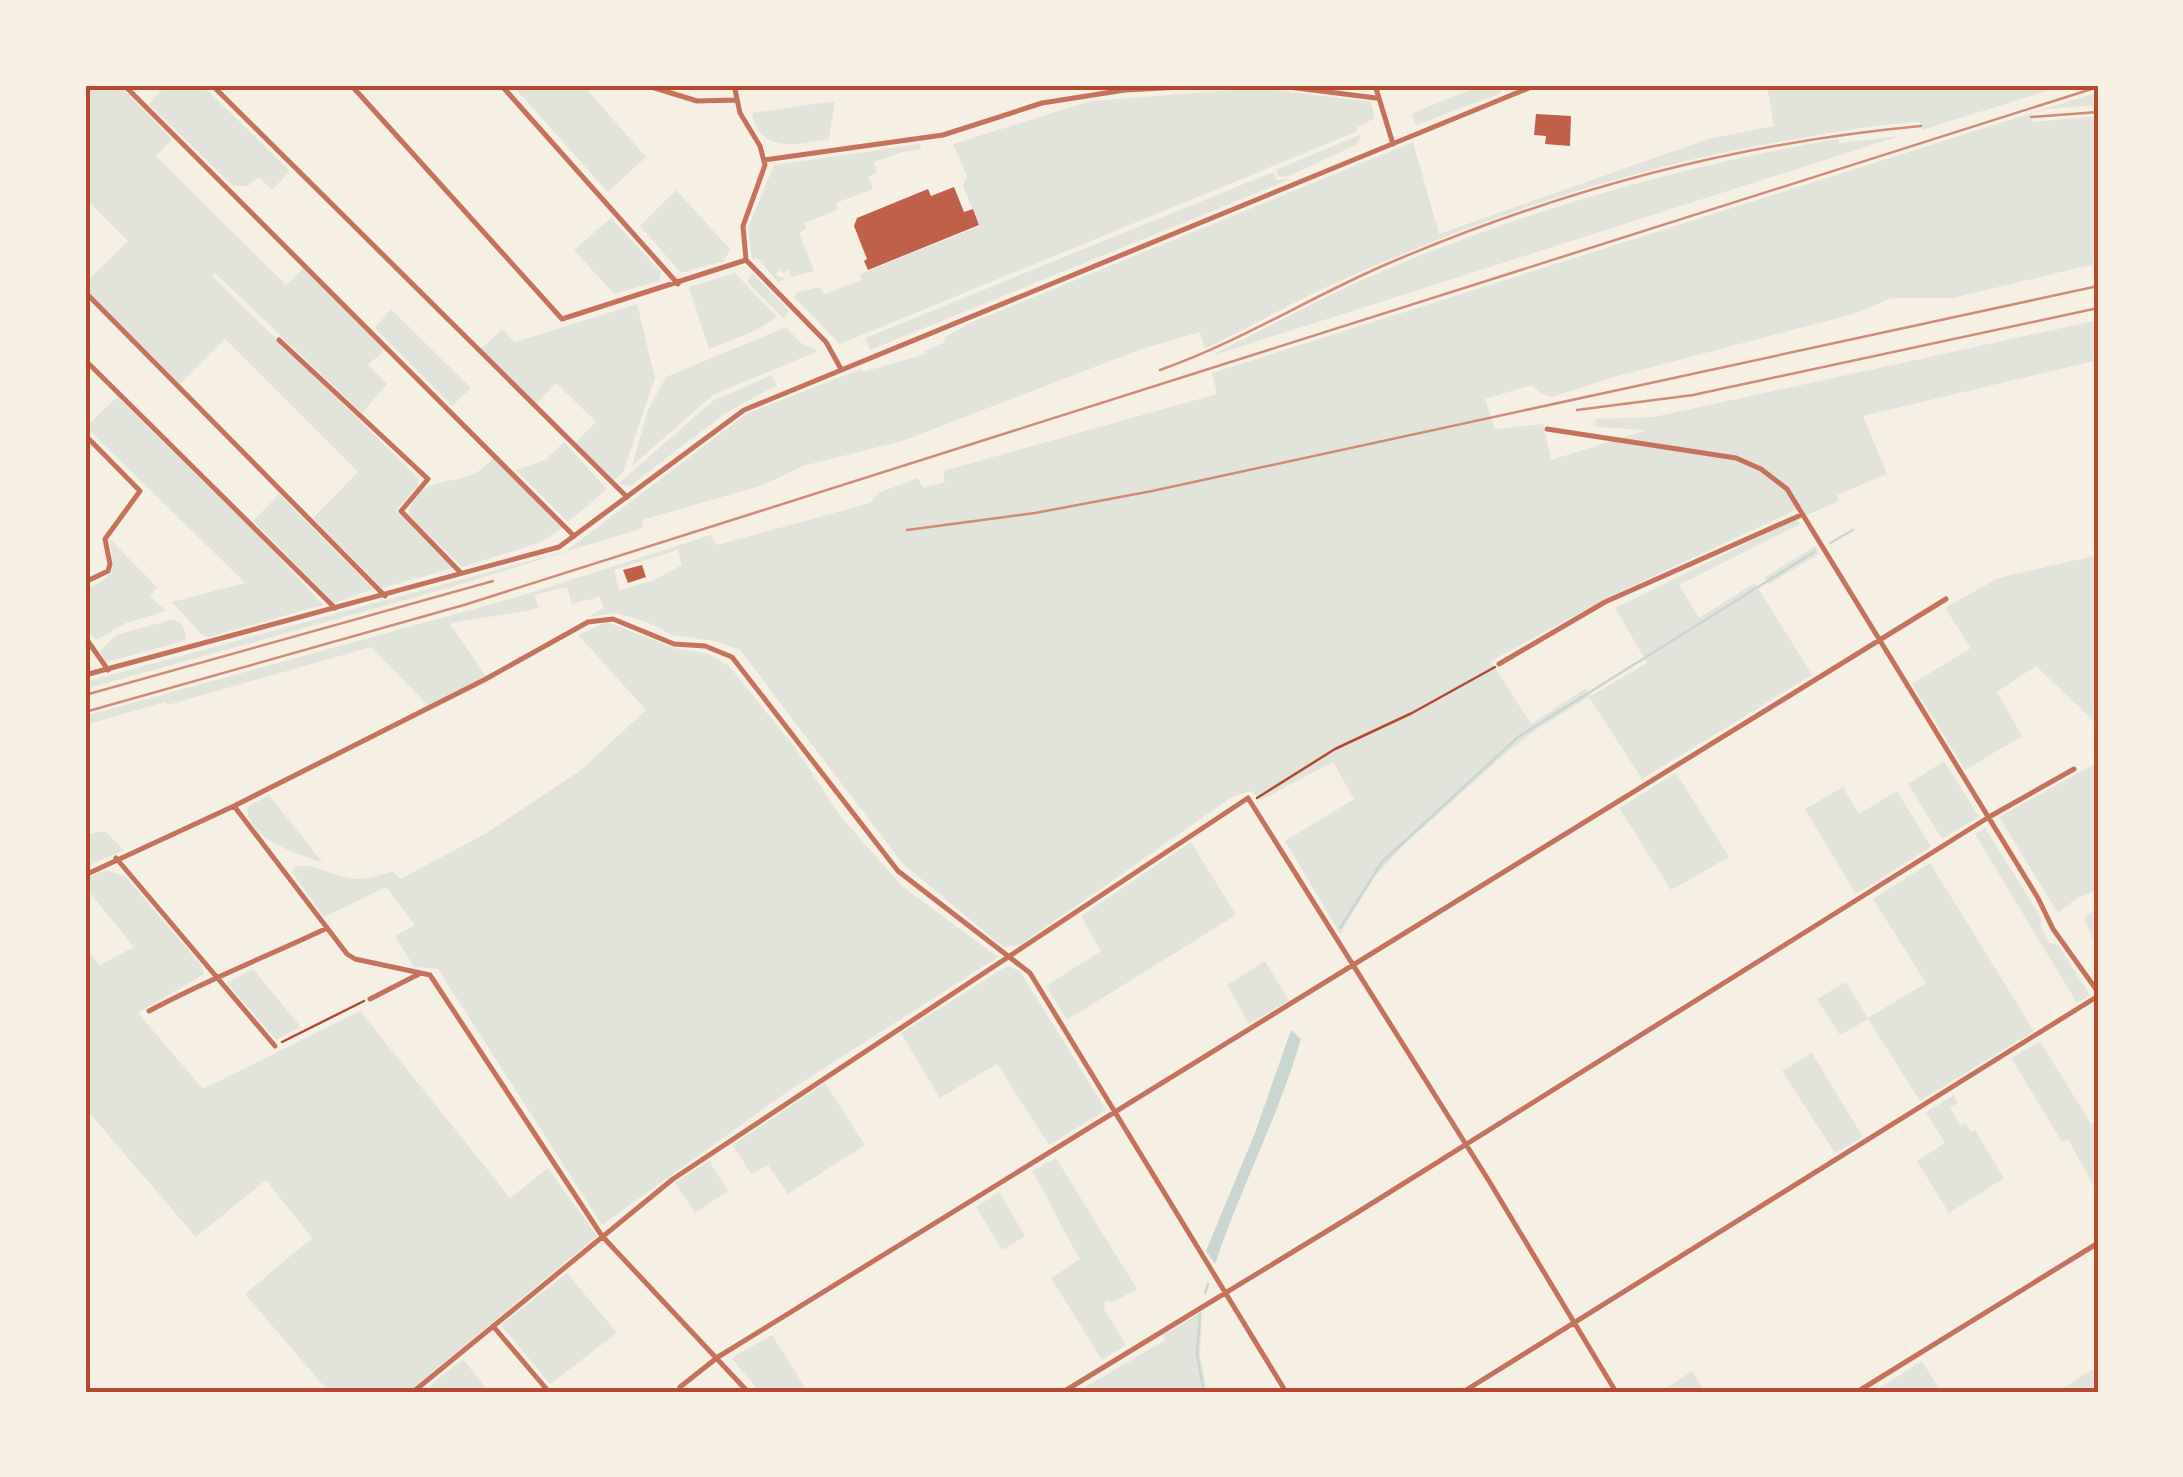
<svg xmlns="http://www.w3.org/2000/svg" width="2183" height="1477" viewBox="0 0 2183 1477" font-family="Commissioner,sans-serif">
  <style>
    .green { fill: #e2e4dc; fill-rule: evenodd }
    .water { fill: #c9d6d2 }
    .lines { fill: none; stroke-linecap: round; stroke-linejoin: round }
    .stream { stroke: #c9d6d2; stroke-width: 2.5 }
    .building { fill: #bf614a }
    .path { stroke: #b5482f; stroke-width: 2.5 }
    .minor { stroke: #c5725c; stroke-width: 5 }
    .tertiary { stroke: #c5725c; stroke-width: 5 }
    .rail { stroke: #cf8b77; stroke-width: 2.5 }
    .neatline { fill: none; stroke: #b5482f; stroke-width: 4 }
  </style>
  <rect width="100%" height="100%" fill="#f6efe4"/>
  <path class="green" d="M85 85H119L172 139 156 156 286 285 305 267 385 350 368 365 387 384 362 413 215 273 212 276 419 479 418 486 396 510 453 568 382 588 313 518 358 472 225 339 180 384 85 288V283L128 241 85 198Z
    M166 85H202L290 171 272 190 259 177 248 186H233L149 104Z
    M512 85H583L646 157 608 192Z
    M1483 85H1506L1499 94 1416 125 1412 116 1415 112Z
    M1767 85H2066L1922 130 1920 122C1875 124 1830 133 1784 141 1640 165 1496 213 1362 271 1308 294 1257 323 1205 349L1200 332 1139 350 902 441 803 466 763 485 642 520 643 528 627 533 445 589 85 689V682L566 551 746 414 861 369 863 372 925 354 924 351 945 342 944 338 968 324 1413 142 1439 234 1708 139 1774 126Z
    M1261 88 1371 102 1375 118 1358 127 1356 132 840 344 794 297 797 292 819 287 825 294 861 280 860 274 980 226 963 186 967 176 953 144 1091 101Z
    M2098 92V105L2047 109 2031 114 2032 122 2098 116V263L1953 298H1891L1857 313 1614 377 1552 397 1540 393 1532 385 1485 399 1495 429 1543 424 1551 460 1647 430 1595 427 1596 419 1654 417 2098 320V360L1863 416 1887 474 1837 495 1839 501 1807 515 1802 507 1607 598 1491 661 1531 724 1586 688 1591 696 1647 663 1615 608 1796 519 1800 524 1679 585 1699 618 1755 583 1812 675 1642 779 1589 697 1534 731 1507 752 1404 845 1375 876 1340 934 1285 841 1354 799 1333 762 1261 800 1251 791 1232 797 1020 945 1003 947 902 863 740 650 715 641 672 635 647 622 616 613 588 617 603 608 600 597 572 604 567 587 535 595 538 608C509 616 479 616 450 624L486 676 429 706 371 647 168 705 165 702 85 725V716L517 597 711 535 717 545 870 503 878 493 918 478 923 488 945 482 943 471 1217 394 1212 373ZM678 550 682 565 652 581 619 590 614 570Z
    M835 101 829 139C798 144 760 155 752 113Z
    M1361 134 1358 144 1289 176 1278 177 1276 170Z
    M1900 136 1208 357C1277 323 1343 286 1414 258 1552 203 1692 164 1838 139L1839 143Z
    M920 144 921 149 902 152 874 162 877 173 868 177 873 189 836 203 838 210 804 223 806 229 799 233 814 271 791 277 789 270 783 273 779 270 776 274 780 278 783 276 784 280 778 282 758 259 752 258 748 228 774 165Z
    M1273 172 1277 180 1291 179 870 350 865 338Z
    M676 190 730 249 724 261 681 273 640 226Z
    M611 218 661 272 659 281 614 294 574 250Z
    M735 273 777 317 755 331 709 349 689 287Z
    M752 273 789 311 784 319 747 282Z
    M637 304 655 378 623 472 613 481 574 444 596 422 556 383 536 404 480 350 502 329 515 342Z
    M391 309 471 388 452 406 375 328Z
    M786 327 801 343 818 351 713 395 632 466 648 410 666 377Z
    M772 375 777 385 726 413 630 486 618 484 714 400Z
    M117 397 271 548 323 605 209 637 201 634 172 602 245 583 86 427Z
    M564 442 607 489 568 522 516 470 545 460Z
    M494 457 562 528 539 543 462 567 408 514C420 475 449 486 475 473 482 470 489 462 494 457Z
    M279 494 373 589 334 603 253 521Z
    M109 538 157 587 150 596 166 611 126 623 96 640 85 627V589C118 576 115 569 109 538Z
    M1815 546 1819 554 1769 584 1765 577Z
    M2098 555V725L2036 666 1997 692 2022 736 1965 770 1912 684 1971 648 1945 608 1998 578Z
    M174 619C183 624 185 629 186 640L181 642 106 662 100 651 116 635Z
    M607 622 674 648 709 654 729 666 796 749 841 817 903 887 998 957 787 1092 602 1225 438 969 414 967 395 936 415 925 386 887 324 917 292 872 295 867C313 862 326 873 344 877 360 882 377 876 393 871L400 879 485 834 581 770 646 710 578 635Z
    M1944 761 1979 817 1942 839 1908 784Z
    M2098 762V890L2077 898 2058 913 1999 817Z
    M1676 773 1729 857 1671 890 1619 808Z
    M1843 787 1859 814 1897 791 1931 847 1856 894 1805 809Z
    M269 795 323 863C296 852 250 843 247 807Z
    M1985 828 2041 917V927L2049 943 2058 945 2090 995 2077 1003 1975 834Z
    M105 831 124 850 85 867V835Z
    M1191 842 1236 915 1067 1020 1046 986 1101 951 1081 916Z
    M1930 863 2034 1031 1920 1101 1868 1019 1840 1035 1817 999 1846 982 1868 1018 1926 983 1873 899Z
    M106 870 126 877 201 965 204 974 138 1013 203 1089 360 1011 510 1198 548 1168 597 1236 408 1392H329L245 1294 312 1238 266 1180 196 1237 85 1108V949L100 965 134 947 85 887V879Z
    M2098 908V953L2084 917Z
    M1265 961 1289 1000 1249 1024 1227 985Z
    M1007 966 1020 971 1106 1110 1049 1145 997 1064 940 1098 901 1033Z
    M253 969 301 1027 276 1040 227 983Z
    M2040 1041 2091 1124 2098 1120V1194L2068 1139 2062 1142 2011 1058Z
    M1812 1053 1863 1137 1835 1153 1782 1071Z
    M825 1083 865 1145 788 1194 768 1165 751 1174 733 1145Z
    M1954 1095 1958 1102 1950 1108 1961 1125 1965 1123 1971 1132 1975 1130 2004 1178 1949 1213 1917 1161 1945 1143 1926 1112Z
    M1056 1158 1137 1289 1112 1303 1105 1300 1104 1309 1126 1345 1102 1360 1051 1278 1080 1259C1062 1229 1050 1201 1032 1171Z
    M709 1161 728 1191 695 1213 675 1183Z
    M999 1192 1025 1236 1002 1250 976 1207Z
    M567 1273 617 1333 550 1384 501 1325Z
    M1202 1312 1200 1355 1207 1392H1077L1165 1340 1163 1335Z
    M772 1335 808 1392H760L731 1358Z
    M463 1359 489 1392H435L430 1386Z
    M1922 1361 1941 1392H1873Z
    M2098 1366V1392H2061L2060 1390Z
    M1692 1371 1705 1392H1660Z"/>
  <path class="water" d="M1291 1030 1301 1039C1278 1117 1241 1187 1215 1264L1206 1251 1255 1133Z"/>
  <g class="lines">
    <path class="stream" d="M1830 543 1853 530
      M1340 928 1382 862 1518 737 1814 552
      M1205 1293 1208 1284
      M1200 1314 1197 1354 1204 1392"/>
  </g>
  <path class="building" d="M1536 114 1571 116 1570 146 1545 144 1546 136 1534 135Z
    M954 187 964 212 973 209 979 225 868 270 864 261 867 259 854 226 857 218 928 189 931 196Z
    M642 565 646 577 628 583 623 570Z"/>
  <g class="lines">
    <path class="path" d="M1257 798 1335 749 1412 713 1495 667
      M282 1042 364 1001"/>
    <path class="minor" d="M124 85 574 536
      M212 85 627 497
      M351 85 562 319 746 260
      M501 85 678 284
      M645 85 697 101 737 100
      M734 85 740 113 760 146 765 165 743 226 746 260 826 342 841 369
      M1273 85 1376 98
      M1375 85 1393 144
      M764 160 943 135 1042 103 1125 90 1220 85
      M85 292 385 596
      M279 340 428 479 401 511 461 573
      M85 360 335 608
      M1547 429 1736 458 1761 469 1787 489 2038 898 2053 929 2098 992
      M85 435 140 491 105 539 110 564 108 571 85 582
      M85 637 108 670
      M1499 664 1605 602 1801 515
      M234 806 347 954 355 959 430 975 602 1236 748 1392
      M116 858 275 1046
      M85 875 234 806 484 680 588 622 613 619 674 644 705 646 732 657 898 871 1030 973 1286 1392
      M370 999 419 974
      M149 1011C206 980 266 957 325 929
      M493 1326 549 1392
      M680 1387 718 1357 1946 599
      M413 1392 673 1179 1248 798 1489 1181 1616 1392
      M1063 1392 1350 1217 1989 817 2074 769
      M1463 1392 2098 996
      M1857 1392 2098 1243"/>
    <path class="tertiary" d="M85 675 559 547 744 410 1536 85"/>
    <path class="rail" d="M2031 117 2098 112
      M1160 370C1240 342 1310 297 1387 264 1557 191 1737 143 1921 126
      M1577 410 1693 395 2098 308
      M907 530 1035 513 1152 491 2098 286
      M85 695 493 581
      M85 712 464 605 2098 87"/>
  </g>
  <rect width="2183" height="1477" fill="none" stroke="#f6efe4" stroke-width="175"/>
  <rect x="88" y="88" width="2008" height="1302" class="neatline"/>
</svg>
